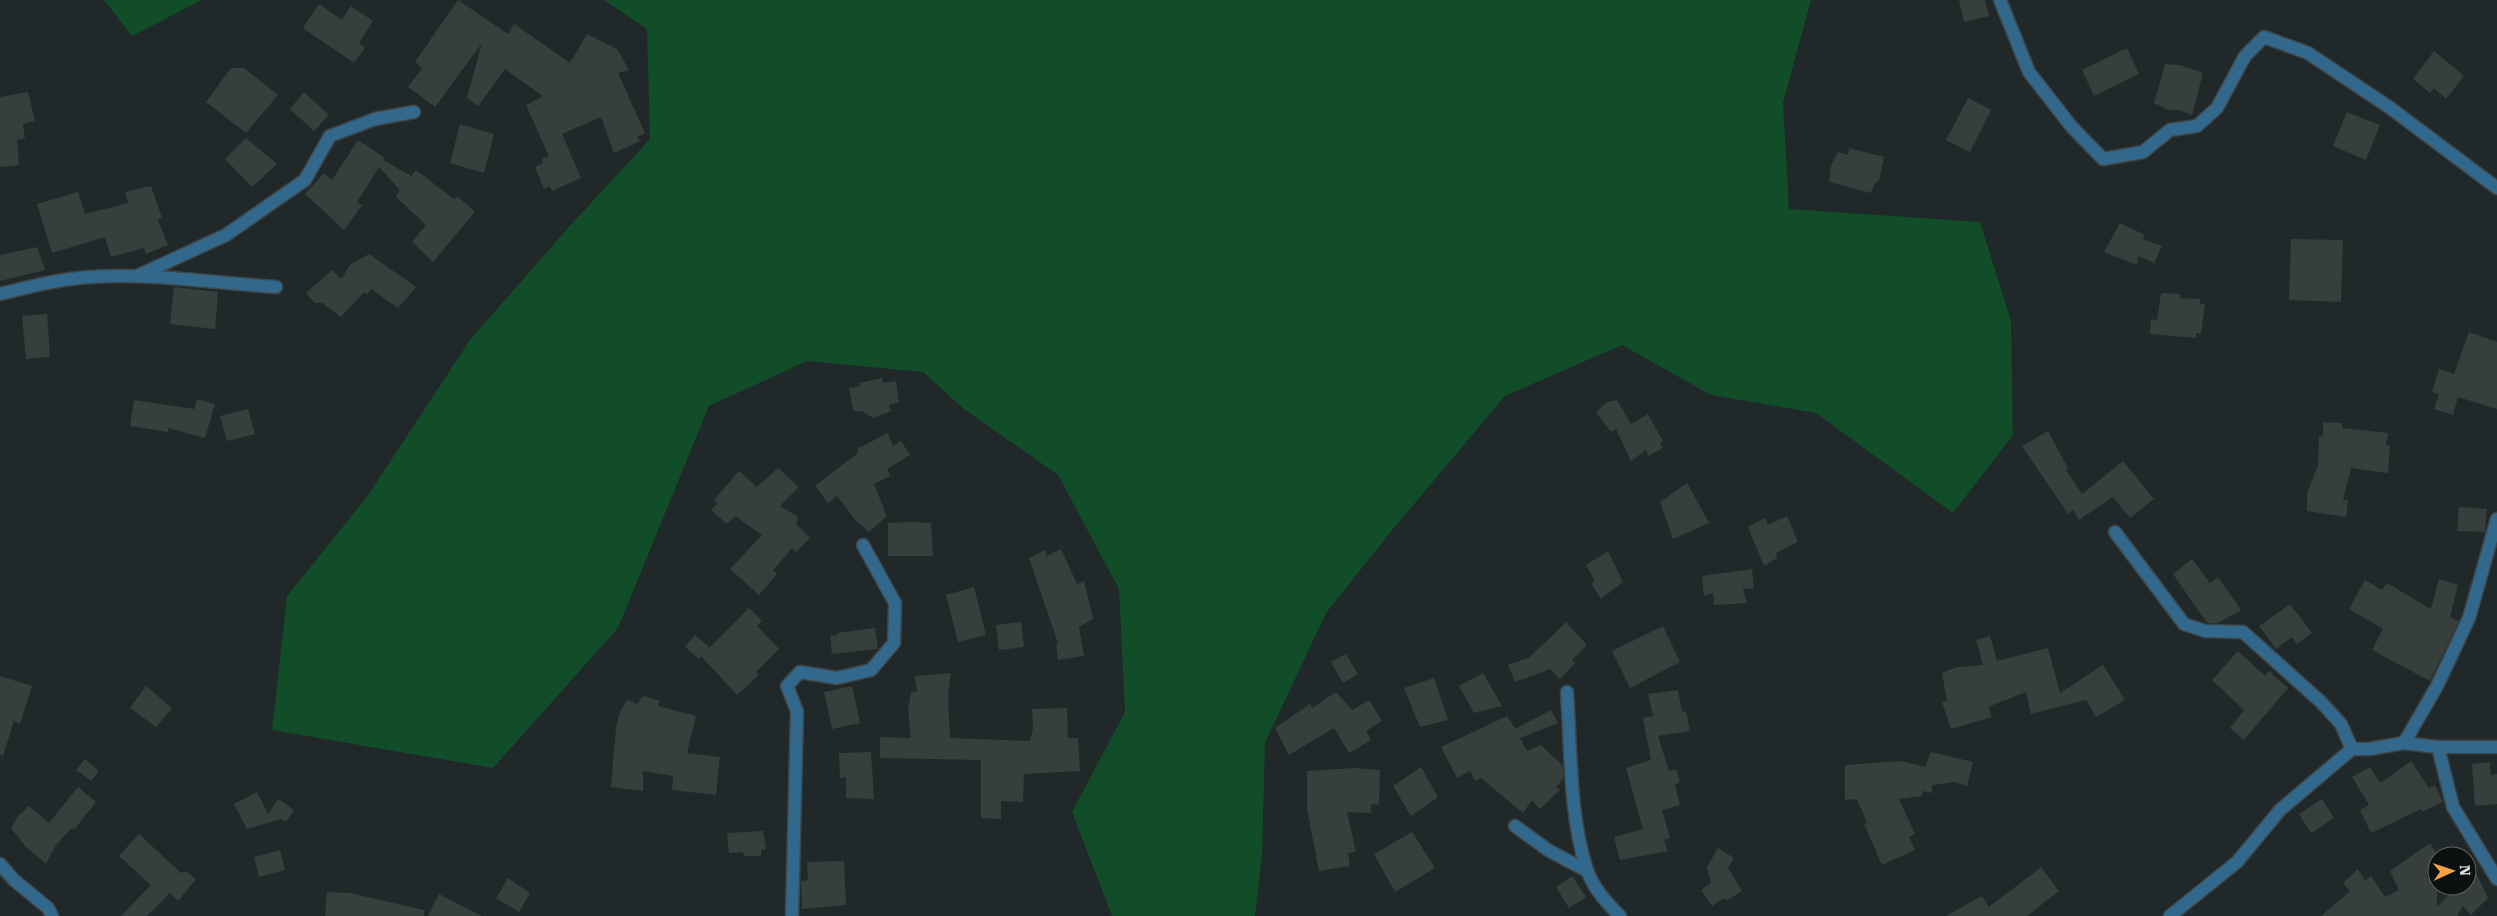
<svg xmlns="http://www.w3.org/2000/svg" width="2497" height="916" viewBox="0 0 2497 916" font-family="'Roboto Serif',serif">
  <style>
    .green { fill: #104d28 }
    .building { fill: #373f3d }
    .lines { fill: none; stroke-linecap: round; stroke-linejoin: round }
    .street-casing { stroke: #3e4546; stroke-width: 15 }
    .street { stroke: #32688b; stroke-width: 12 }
  </style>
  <rect width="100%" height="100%" fill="#202829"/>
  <path class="green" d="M104 0H202L132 36Z
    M604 0H1811L1783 103 1789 209 1980 222 2011 321 2013 435 1953 513 1816 413 1711 395 1622 345 1505 396 1393 529 1326 613 1265 743 1262 857 1255 916H1112L1072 812 1125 712 1119 589 1058 475 964 409 923 372 807 361 709 406 618 628 493 768 272 730 287 596 366 498 470 340 568 228 650 139 647 29Z"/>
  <path class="building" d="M458 0 508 34 514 24 570 63 587 34 617 49 629 70 618 73 645 133 637 137 640 141 614 153 601 117 562 134 581 178 552 191 550 186 544 189 535 167 543 163 542 159 549 156 526 105 543 96 505 69 478 106 467 98 482 43 435 107 408 87 422 68 415 62Z
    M1959 0H1985L1989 16 1964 22Z
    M319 4 342 20 351 6 373 21 359 43 365 48 354 63 303 28Z
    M2127 48 2139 74 2094 96 2082 70Z
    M2434 51 2464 76 2446 99 2434 88 2430 93 2413 79Z
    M2165 64 2180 65 2203 73 2192 115 2179 110H2169L2154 103Z
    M231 68H244L278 95 246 133 206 102Z
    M28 92 35 121 23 124 25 138 17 140 19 165 0 167V97Z
    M304 92 329 115 314 131 290 109Z
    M1968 98 1991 110 1970 152 1946 140Z
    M2347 112 2380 125 2366 160 2333 146Z
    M460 124 494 134 484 173 450 163Z
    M246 138 277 164 252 187 225 159Z
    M358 140 385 158 383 160 411 176 416 170 454 199 457 196 475 212 433 262 412 242 426 225 396 197 400 190 379 167 357 202 362 205 344 230 305 194 324 173 332 180Z
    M1849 148 1884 157 1879 181 1875 183 1871 193 1829 182 1831 166 1838 152 1848 155Z
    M151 186 162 218 158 220 168 245 146 254 144 248 111 257 105 237 52 253 37 204 78 192 85 214 128 203 125 192Z
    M2120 223 2145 235 2143 239 2162 246 2154 263 2138 256 2137 265 2104 252Z
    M2291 239 2343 240 2341 302 2289 300Z
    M37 247 45 270 0 281V255Z
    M369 254 416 287 398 308 371 289 367 295 364 292 341 317 322 303H315L306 293 332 270 341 279 351 264Z
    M174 287 218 292 215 329 170 324Z
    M2161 293 2180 294V298L2200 299V304H2205L2201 333H2196V338L2150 334 2151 319 2157 320Z
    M47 314 50 357 26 359 22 316Z
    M2469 332 2497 342V409L2458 397 2453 415 2434 409 2439 394 2432 392 2439 369 2454 374Z
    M882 378 883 383 896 381 899 402 889 405 891 411 873 418 862 411H853L849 388 861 386 859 383Z
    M197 399 215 404 205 438 168 428V432L130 426 134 400 194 409Z
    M1617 400 1631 424 1648 414 1663 441 1660 443 1663 448 1648 456 1646 450 1631 461 1616 429 1611 432 1596 412 1607 402Z
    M248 409 255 434 227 441 220 416Z
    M2323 422 2342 423V428L2388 433 2386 445H2390L2388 473 2351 468 2343 500H2348L2346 517 2307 511V493L2318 465 2319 436 2323 437Z
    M2048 431 2068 468 2066 470 2082 494 2123 461 2154 499 2130 518 2113 497 2079 520 2073 510 2068 514 2022 446Z
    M888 433 893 446 901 441 910 455 887 469 890 476 874 484 887 516 869 532 856 521 837 496 828 503 815 486 858 453 857 449Z
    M778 468 799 487 780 506 797 516V525L810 538 796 552 792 548 773 570 777 574 759 595 730 569 762 535 735 516 727 524 711 510 718 503 714 500 739 471 757 487Z
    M1687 483 1709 523 1673 539 1660 502Z
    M2459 507 2487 509 2485 532 2457 531Z
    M1787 516 1798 542 1776 553 1777 558 1764 566 1748 527 1765 518 1768 525Z
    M910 522 931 523 933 556H888V523Z
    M1061 549 1077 584 1084 581 1093 619 1079 627 1084 656 1058 660 1056 643H1058L1029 558 1045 550 1047 556Z
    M1608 551 1623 582 1601 599 1591 583 1595 581 1586 565Z
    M2192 559 2210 583 2218 577 2241 610 2218 623H2207L2173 574Z
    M1752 569 1754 588 1743 589 1747 603 1714 605 1713 593 1704 596 1702 576Z
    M2439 579 2458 585 2450 617 2459 621 2430 681 2372 650 2383 629 2349 609 2365 580 2382 590 2387 583 2431 609Z
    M974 587 986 635 958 642 946 595Z
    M2290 604 2312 633 2297 644 2292 637 2276 649 2259 626Z
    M749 608 762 621 757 626 779 649 756 672 759 675 737 695 701 656 699 659 685 647 695 635 709 647 705 652Z
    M1021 622 1024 647 999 650 996 625Z
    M1566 622 1587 645 1572 660 1575 663 1560 679 1550 669 1515 682 1508 665 1530 657Z
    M1663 626 1680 662 1630 688 1612 651Z
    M875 628 878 649 832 654 830 636 837 635V633Z
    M1990 636 1997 661 2048 648 2060 693 2103 665 2125 700 2096 717 2086 700 2031 714 2026 692 1988 707 1992 717 1951 729 1942 702 1947 701 1942 673 1957 667 1983 665 1976 640Z
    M2238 651 2265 676 2269 671 2288 688 2244 740 2230 728 2244 710 2212 680Z
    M1346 654 1358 674 1343 683 1331 662Z
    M951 673 948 694 950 738 1030 741 1033 728 1032 709 1067 708 1068 738H1078L1080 771 1024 774 1023 802 1001 801V819L981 818V760L880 758V737L911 738 908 710 911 692 917 691 915 676Z
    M1483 673 1502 706 1474 713 1459 686Z
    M0 676 32 686 20 724 14 721 3 756 0 755Z
    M1434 678 1448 720 1420 727 1404 688Z
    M146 686 172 708 156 727 130 708Z
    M852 686 860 723 832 729 824 692Z
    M1678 690 1682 712 1686 711 1690 731 1658 736 1669 771 1676 769 1680 782 1675 785 1680 805 1662 810 1670 838 1664 840 1668 851 1620 860 1614 837 1643 829 1626 768 1651 760 1643 718 1653 716 1648 694Z
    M1336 692 1352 710 1369 700 1382 721 1366 731 1371 740 1349 753 1334 728 1289 755 1275 728 1310 704 1312 708Z
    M643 696 660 701 658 706 696 716 687 753 720 757 716 795 672 790 673 776 643 771V791L611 787 616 728 620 712 627 700 637 704Z
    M1551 710 1558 723 1520 738 1527 751 1541 745 1563 766V779L1556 787 1560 790 1540 809 1532 800 1523 813 1481 778 1475 781 1470 771 1457 778 1441 747 1507 716 1515 729Z
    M871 752 874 799 846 798V777L840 778 839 753Z
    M1931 752 1973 762 1967 786 1954 782 1932 785V793L1923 791 1922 796 1899 799 1915 834 1909 837 1915 850 1882 865 1864 824 1867 823 1857 799 1845 800V765L1901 761 1925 767Z
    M85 759 99 771 91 781 76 770Z
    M2411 761 2429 788 2435 785 2443 802 2422 812 2421 809 2371 833 2360 810 2369 805 2352 777 2370 767 2380 783Z
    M2490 762 2491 775 2497 774V804L2475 806 2472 764Z
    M1421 767 1438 797 1411 816 1393 786Z
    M1355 768 1380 770 1379 805 1371 804V813L1347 812 1356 852 1348 853 1350 866 1319 871 1307 809V771Z
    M78 787 96 802 74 830 72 828 56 845 46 864 26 847 11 828 18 816 29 806 49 823Z
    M257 792 268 814 278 799 294 810 286 822 281 819 247 829 234 804Z
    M2322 799 2334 818 2311 833 2299 814Z
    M763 831 766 849 761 850V856H744L743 852 729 853 727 833Z
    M1412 832 1435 868 1395 892 1374 854Z
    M139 834 181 873 186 871 196 879 178 901 170 893 147 916H121L151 885 119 856Z
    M2430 843 2437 854V867L2426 875 2437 888V907L2458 886H2467V853L2488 898 2471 915 2463 906 2457 916H2321L2350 891 2343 883 2358 869 2365 881 2371 876 2385 897 2399 890 2390 871Z
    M1718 848 1734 858 1728 868 1742 891 1726 901 1724 898 1712 906 1701 890 1711 883 1707 867Z
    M280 850 285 870 259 877 254 857Z
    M844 861 846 905 802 909 801 881 808 880 807 862Z
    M2041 867 2059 891 2027 916H1946L1982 896 1989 907Z
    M1572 876 1586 897 1569 908 1556 887Z
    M508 878 530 893 519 912 496 898Z
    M327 892 350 893 424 910V916H325Z
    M439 894 482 916H428Z"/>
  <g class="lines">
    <g class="street-casing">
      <path id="street" d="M2000 0 2029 72 2071 126 2103 159 2143 152 2170 130 2197 126 2217 108 2245 56 2264 37 2308 53 2389 107 2497 188
        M137 276 226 235 305 180 330 136 375 119 414 112
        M0 294C29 287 59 279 90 277 151 273 214 283 276 287
        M2115 532 2184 624 2205 631 2243 632 2321 702 2341 724 2352 749
        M1567 692C1571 749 1569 816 1587 870 1593 888 1607 903 1620 916
        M2404 743 2437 686 2469 618 2497 519
        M2438 747 2453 807 2497 879
        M1515 826 1548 850 1587 871
        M0 864 14 880 48 908 52 916
        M792 916 797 711 787 686 800 672 837 678 871 670 894 643 895 603 863 545
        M2170 916 2237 862 2280 810 2352 749H2369L2404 743 2438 747H2497"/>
    </g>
    <use href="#street" class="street"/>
  </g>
  <g transform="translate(2452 871) rotate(87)"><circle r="24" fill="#0d1011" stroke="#5f6364"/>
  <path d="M0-4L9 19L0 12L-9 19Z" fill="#f6a247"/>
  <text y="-8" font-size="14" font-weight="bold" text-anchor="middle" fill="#dadfe0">N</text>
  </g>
</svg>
